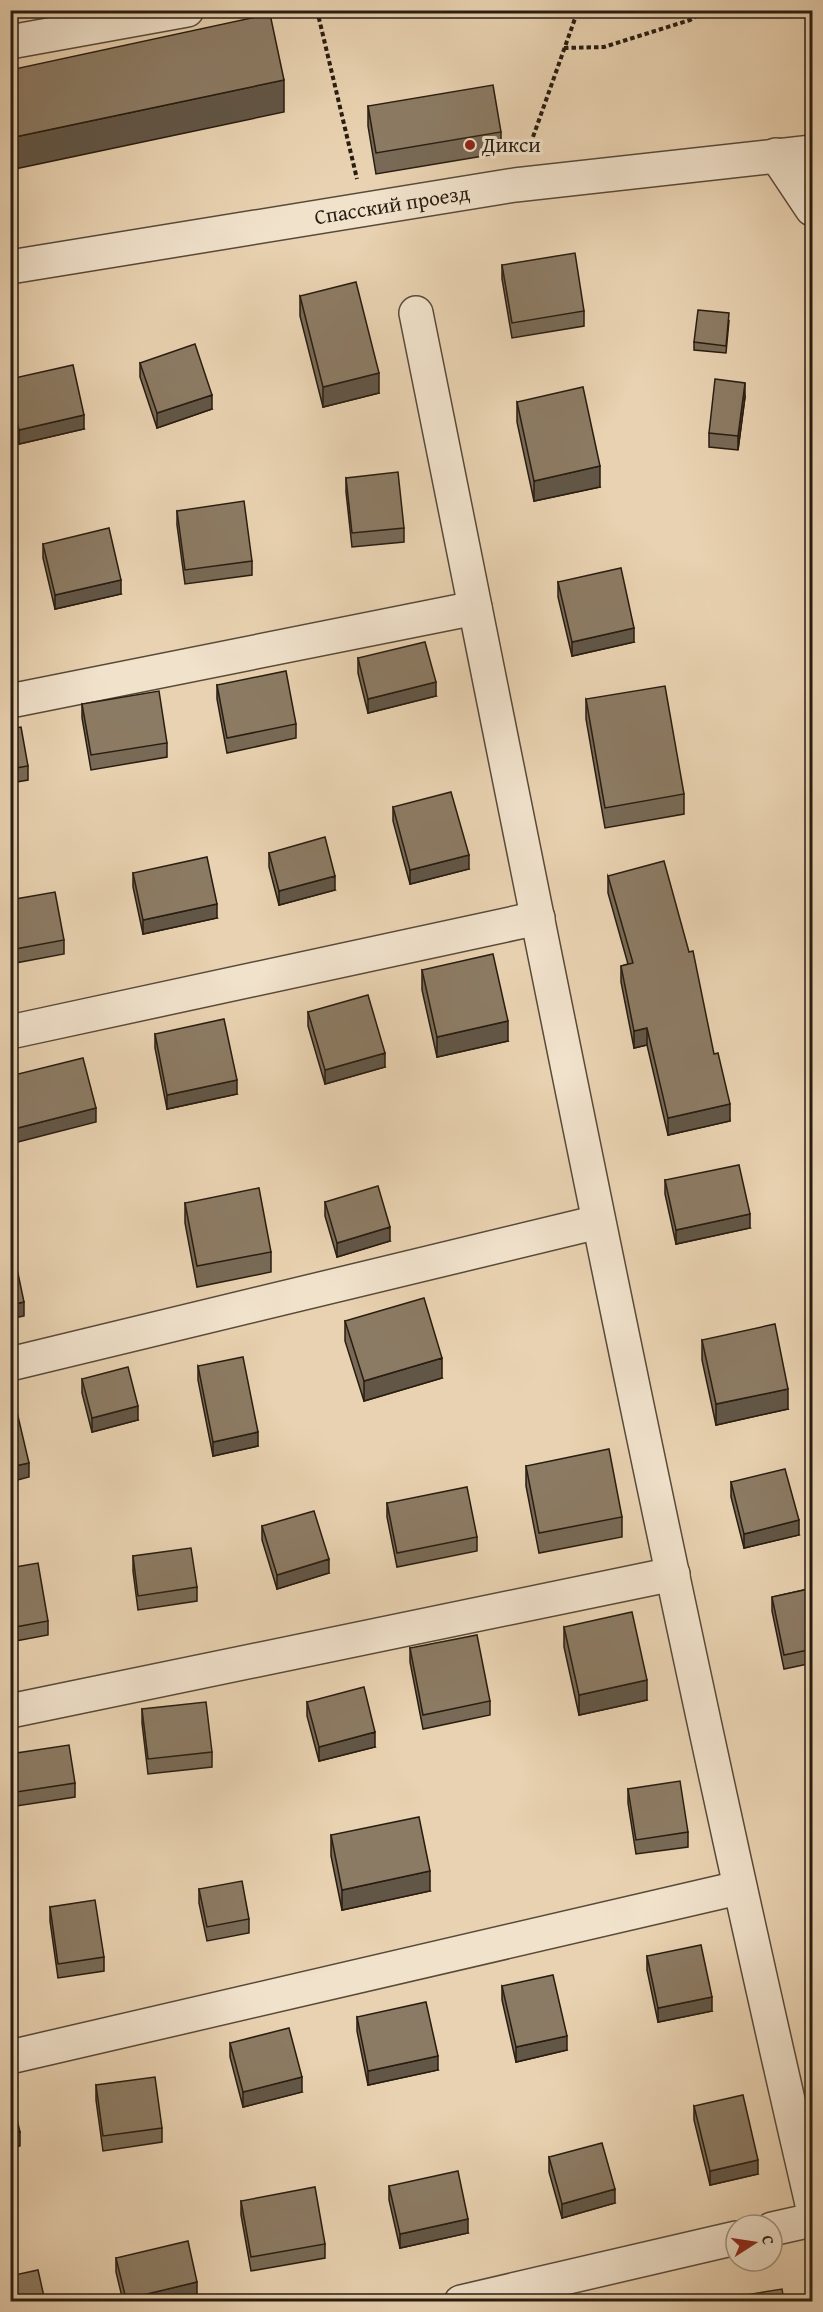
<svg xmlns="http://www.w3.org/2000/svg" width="823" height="2312" viewBox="0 0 823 2312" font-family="'Gentium Book Plus',serif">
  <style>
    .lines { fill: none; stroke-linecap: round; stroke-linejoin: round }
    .minor-casing { stroke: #584a39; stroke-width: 36 }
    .path { stroke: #281d11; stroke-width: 4; stroke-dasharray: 4.5 3; stroke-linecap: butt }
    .minor { stroke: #f1e2cc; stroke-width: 33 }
    .wall { fill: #786a56; stroke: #281d11; stroke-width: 1.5 }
    .shaded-wall { fill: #625646; stroke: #281d11; stroke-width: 1.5 }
    .building { fill: #8c7b64; stroke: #281d11; stroke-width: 1.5 }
    .poi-dot { fill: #8f2418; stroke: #f1e2cc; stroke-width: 2 }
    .labels { text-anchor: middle; stroke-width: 6; stroke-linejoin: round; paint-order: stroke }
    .poi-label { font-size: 21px; fill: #281d11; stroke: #f1e2cc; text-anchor: start }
    .street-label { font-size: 21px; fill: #281d11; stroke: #f1e2cc }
  </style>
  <rect width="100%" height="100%" fill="#e9d2b1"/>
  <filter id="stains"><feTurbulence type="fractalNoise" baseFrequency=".00333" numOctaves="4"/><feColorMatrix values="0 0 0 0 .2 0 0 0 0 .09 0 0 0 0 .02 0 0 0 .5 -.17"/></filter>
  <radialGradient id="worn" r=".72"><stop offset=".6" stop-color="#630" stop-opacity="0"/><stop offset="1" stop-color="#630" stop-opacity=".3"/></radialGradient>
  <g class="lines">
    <g class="minor-casing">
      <g id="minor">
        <path d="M10 42 187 10"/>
        <path d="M776 155 812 209"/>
        <path id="s1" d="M10 267 515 185 812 152"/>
        <path d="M416 313C543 944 666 1577 812 2204"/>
        <path d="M10 701 475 608"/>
        <path d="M10 1032 538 918"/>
        <path d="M10 1364 598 1222"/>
        <path d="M10 1711 673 1574"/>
        <path d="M10 2057 738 1888"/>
        <path d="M772 2229 812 2220"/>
        <path d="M461 2302 736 2238"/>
      </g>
    </g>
    <path class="path" d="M317 10 357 179
      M564 48 604 47 690 20 705 10
      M528 151 578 10"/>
    <use href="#minor" class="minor"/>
  </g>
  <path class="wall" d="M368 106 501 132V153L376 174 368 126Z
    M502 265 584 311V326L512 338 502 279Z
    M300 296 379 393 323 407 300 316Z
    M729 321 726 353 694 350V342Z
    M140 363 212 409 157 428 140 377Z
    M10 379 84 429 19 444 10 408Z
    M745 397 738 450 709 447V433Z
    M517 402 600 487 534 501 517 422Z
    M346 478 404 528V542L352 547 346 492Z
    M177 511 252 561V575L185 584 177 525Z
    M43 544 121 594 55 609 43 558Z
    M558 582 634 642 572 656 558 597Z
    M358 658 436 696 368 713 358 673Z
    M217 685 296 724V738L227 753 217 699Z
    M586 699 684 794V814L605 828 586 719Z
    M82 704 167 743V757L91 770 82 718Z
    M10 729 28 766V780L10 783Z
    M393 807 469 869 410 884 393 821Z
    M269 853 335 890 279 905 269 867Z
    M133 873 217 918 143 934 133 887Z
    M608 876 714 1054 730 1121 668 1135 647 1045 634 1048 621 982V966L628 964 608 893Z
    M10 900 64 940V954L10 964Z
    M422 970 508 1041 437 1057 422 990Z
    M308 1012 385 1067 325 1084 308 1026Z
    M155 1034 237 1094 167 1109 155 1048Z
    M665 1180 750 1228 676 1244 665 1194Z
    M325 1202 390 1241 337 1257 325 1216Z
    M185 1203 271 1252V1272L197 1287 185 1223Z
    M345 1321 442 1378 364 1401 345 1341Z
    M702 1340 788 1409 716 1425 702 1360Z
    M198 1366 258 1446 213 1456 198 1380Z
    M82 1379 138 1420 92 1432 82 1393Z
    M526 1466 622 1517V1537L539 1553 526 1486Z
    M731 1482 799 1535 744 1548 731 1497Z
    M387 1503 477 1537V1551L397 1567 387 1517Z
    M262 1526 329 1573 277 1589 262 1540Z
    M133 1556 197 1587V1601L138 1610 133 1571Z
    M10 1568 48 1621V1635L10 1642Z
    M813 1588V1663L784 1669 772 1611V1597Z
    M564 1627 647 1700 579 1715 564 1647Z
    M410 1648 490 1701V1715L423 1729 410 1662Z
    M307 1702 375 1747 319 1761 307 1716Z
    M142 1709 212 1752V1767L148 1774 142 1723Z
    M10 1754 75 1783V1797L10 1807Z
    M628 1789 688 1832V1847L636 1854 628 1803Z
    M331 1835 430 1891 342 1910 331 1856Z
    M199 1889 249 1919V1933L207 1941 199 1903Z
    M50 1907 104 1957V1971L58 1978 50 1921Z
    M647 1956 712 2011 658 2022 647 1970Z
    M502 1986 567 2050 516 2062 502 2000Z
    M357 2017 438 2070 368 2085 357 2031Z
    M230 2043 302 2092 243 2107 230 2057Z
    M96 2085 162 2128V2142L103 2151 96 2100Z
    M694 2106 758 2174 710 2185 694 2120Z
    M549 2157 615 2203 562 2218 549 2172Z
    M389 2186 468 2233 400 2248 389 2200Z
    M241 2201 325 2244V2258L251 2271 241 2215Z
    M116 2258 197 2296 174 2301H123L116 2272Z"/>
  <path class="shaded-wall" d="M284 80V112L10 170V138Z
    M379 373V393L323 407V387Z
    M745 383V397L738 450V436Z
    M212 395V409L157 428V413Z
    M84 415V429L19 444V430Z
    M600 466V487L534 501V481Z
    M121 580V594L55 609V595Z
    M634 628V642L572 656V642Z
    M436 682V696L368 713V699Z
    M469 855V869L410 884V870Z
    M335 876V890L279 905V891Z
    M217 904V918L143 934V920Z
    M508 1021V1041L437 1057V1037Z
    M647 1028V1045L634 1048V1031Z
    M385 1053V1067L325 1084V1070Z
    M237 1080V1094L167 1109V1095Z
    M730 1104V1121L668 1135V1118Z
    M96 1108V1122L10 1144V1130Z
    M750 1214V1228L676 1244V1230Z
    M390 1227V1241L337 1257V1243Z
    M24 1302V1316L10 1319V1305Z
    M442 1358V1378L364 1401V1381Z
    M788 1389V1409L716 1425V1404Z
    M138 1406V1420L92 1432V1418Z
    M258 1432V1446L213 1456V1442Z
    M29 1463V1477L10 1482V1467Z
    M799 1520V1535L744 1548V1534Z
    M329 1559V1573L277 1589V1575Z
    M647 1680V1700L579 1715V1695Z
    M375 1732V1747L319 1761V1747Z
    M430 1871V1891L342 1910V1890Z
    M712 1997V2011L658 2022V2008Z
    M567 2036V2050L516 2062V2047Z
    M438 2056V2070L368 2085V2071Z
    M302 2077V2092L243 2107V2092Z
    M20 2132V2146L10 2148V2134Z
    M758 2160V2174L710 2185V2171Z
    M615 2189V2203L562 2218V2204Z
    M468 2219V2233L400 2248V2234Z
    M197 2282V2296L174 2301H126V2299Z"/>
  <path class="building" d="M270 14 284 80 10 138V70Z
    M493 85 501 132 376 153 368 106Z
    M575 253 584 311 512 323 502 265Z
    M356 282 379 373 323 387 300 296Z
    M698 310 729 313 726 346 694 342Z
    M195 344 212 395 157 413 140 363Z
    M73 365 84 415 19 430 10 394V379Z
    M715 379 745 383 738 436 709 433Z
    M583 387 600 466 534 481 517 402Z
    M398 472 404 528 352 533 346 478Z
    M244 501 252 561 185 570 177 511Z
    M109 528 121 580 55 595 43 544Z
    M621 568 634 628 572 642 558 582Z
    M425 642 436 682 368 699 358 658Z
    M286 671 296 724 227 738 217 685Z
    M665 686 684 794 605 808 586 699Z
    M159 691 167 743 91 755 82 704Z
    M21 727 28 766 10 769V729Z
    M451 792 469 855 410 870 393 807Z
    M325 837 335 876 279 891 269 853Z
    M207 857 217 904 143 920 133 873Z
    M664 861 689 952 693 951 714 1054 718 1053 730 1104 668 1118 647 1028 634 1031 621 966 633 963 608 876Z
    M55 892 64 940 10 950V900Z
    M493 954 508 1021 437 1037 422 970Z
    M368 995 385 1053 325 1070 308 1012Z
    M224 1019 237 1080 167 1095 155 1034Z
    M83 1058 96 1108 10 1130V1076Z
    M739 1165 750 1214 676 1230 665 1180Z
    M378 1186 390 1227 337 1243 325 1202Z
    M259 1188 271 1252 197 1266 185 1203Z
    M10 1245H12L24 1302 10 1305Z
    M424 1298 442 1358 364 1381 345 1321Z
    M775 1324 788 1389 716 1404 702 1340Z
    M243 1357 258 1432 213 1442 198 1366Z
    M128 1367 138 1406 92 1418 82 1379Z
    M16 1408 29 1463 10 1467V1409Z
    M609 1449 622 1517 539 1533 526 1466Z
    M785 1469 799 1520 744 1534 731 1482Z
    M467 1487 477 1537 397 1553 387 1503Z
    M314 1511 329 1559 277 1575 262 1526Z
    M191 1548 197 1587 138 1596 133 1556Z
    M38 1563 48 1621 10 1628V1568Z
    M813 1588V1649L784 1655 772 1597Z
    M632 1612 647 1680 579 1695 564 1627Z
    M477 1635 490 1701 423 1715 410 1648Z
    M364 1687 375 1732 319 1747 307 1702Z
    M206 1702 212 1752 148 1759 142 1709Z
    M69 1745 75 1783 10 1793V1754Z
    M812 1747H813V1775Z
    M680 1781 688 1832 636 1840 628 1789Z
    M419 1817 430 1871 342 1890 331 1835Z
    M242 1881 249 1919 207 1927 199 1889Z
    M95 1900 104 1957 58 1964 50 1907Z
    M701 1945 712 1997 658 2008 647 1956Z
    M553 1975 567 2036 516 2047 502 1986Z
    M426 2002 438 2056 368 2071 357 2017Z
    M289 2028 302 2077 243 2092 230 2043Z
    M155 2077 162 2128 103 2136 96 2085Z
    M10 2092 20 2132 10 2134Z
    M743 2095 758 2160 710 2171 694 2106Z
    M602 2143 615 2189 562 2204 549 2157Z
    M458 2171 468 2219 400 2234 389 2186Z
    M315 2187 325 2244 251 2257 241 2201Z
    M188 2241 197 2282 126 2299 116 2258Z
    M38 2270 45 2301H10V2276Z
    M782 2289 784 2301H710Z"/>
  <circle class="poi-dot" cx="470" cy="145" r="6"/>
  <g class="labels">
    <g class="poi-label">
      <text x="482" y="152">Дикси</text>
    </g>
    <g class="street-label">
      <text dy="7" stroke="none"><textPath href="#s1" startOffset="387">Спасский проезд</textPath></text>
    </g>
  </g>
  <rect width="823" height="2312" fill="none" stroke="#e9d2b1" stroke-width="36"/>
  <rect x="12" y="12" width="799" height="2288" fill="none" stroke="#281d11" stroke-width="3"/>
  <rect x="18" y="18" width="787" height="2276" fill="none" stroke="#281d11" stroke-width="1.5"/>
  <g transform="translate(754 2243) rotate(78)"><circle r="28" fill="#f1e2cc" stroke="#a19381" stroke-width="1.5"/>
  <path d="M0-4.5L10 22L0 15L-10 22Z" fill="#8f2418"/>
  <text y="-9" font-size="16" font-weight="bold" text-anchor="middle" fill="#281d11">С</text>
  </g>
  <rect width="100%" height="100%" filter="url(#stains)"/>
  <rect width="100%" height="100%" fill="url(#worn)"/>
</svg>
